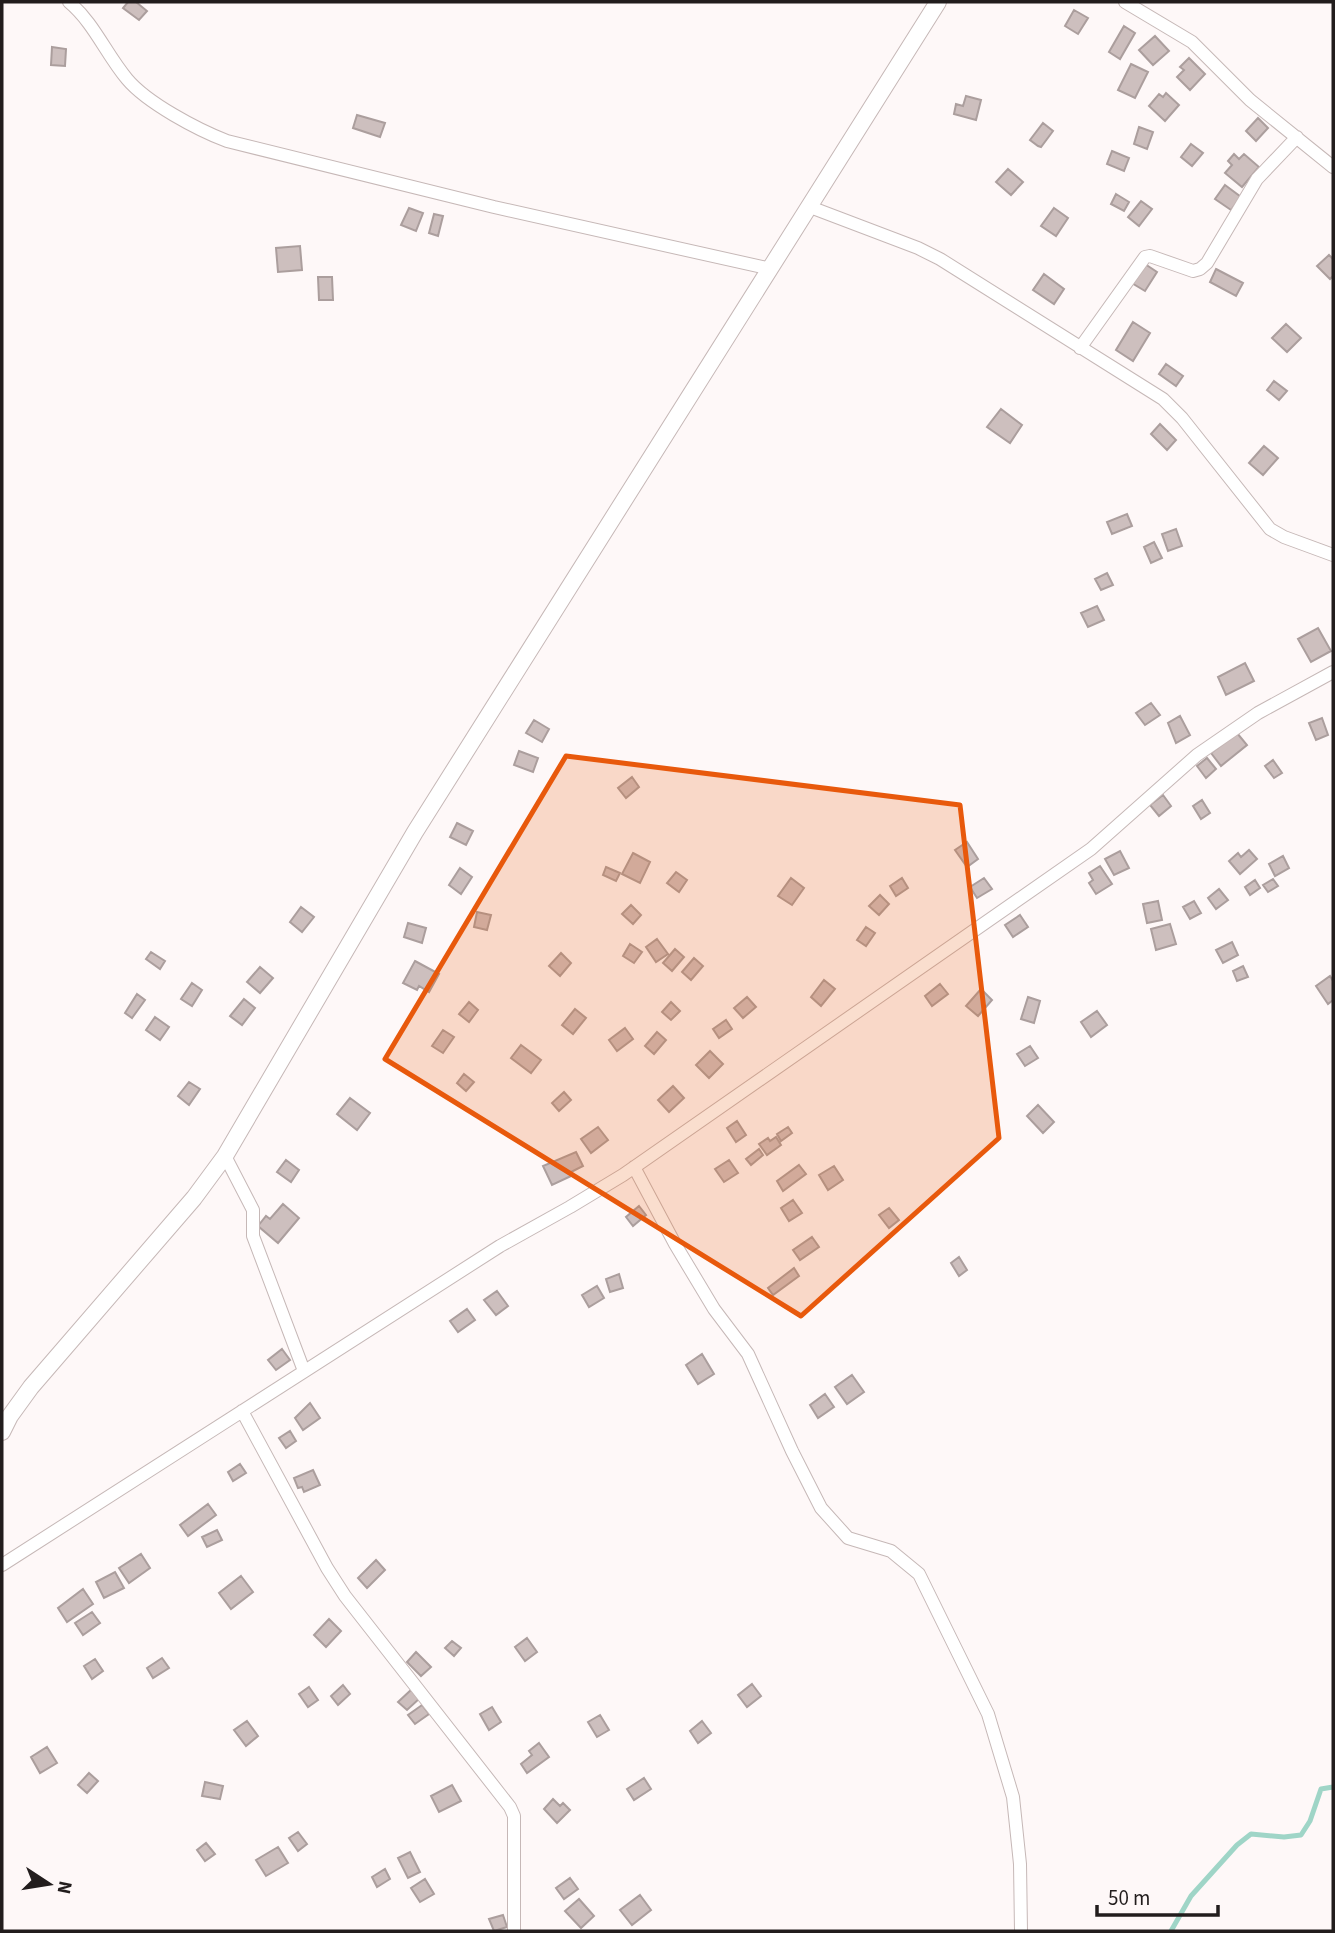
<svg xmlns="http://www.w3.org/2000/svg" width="1335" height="1933" viewBox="0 0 1335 1933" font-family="'Source Sans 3',sans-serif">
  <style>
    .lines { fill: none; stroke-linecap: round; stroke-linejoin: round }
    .stream { stroke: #9fd5c7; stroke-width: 5 }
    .building { fill: #cdbfbe; stroke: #ab9e9d; stroke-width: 2 }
    .minor-casing { stroke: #c6b8b7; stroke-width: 14 }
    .tertiary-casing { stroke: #c6b8b7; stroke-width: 18 }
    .minor { stroke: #fff; stroke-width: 12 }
    .tertiary { stroke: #fff; stroke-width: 16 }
    .marked { fill: #e8590c; fill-opacity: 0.2; stroke: #e8590c; stroke-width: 5; stroke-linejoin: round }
  </style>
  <rect width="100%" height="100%" fill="#fef8f8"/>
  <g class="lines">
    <path class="stream" d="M1171 1931 1191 1896 1237 1845 1251 1834 1284 1837 1301 1835 1310 1821 1321 1789 1333 1787"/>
  </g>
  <path class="building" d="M128 2H136L147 11 139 20 123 8Z
    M1074 10 1088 18 1078 34 1065 26Z
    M1124 26 1135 33 1120 59 1109 52Z
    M1155 36 1169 51 1153 65 1139 50Z
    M52 47 66 49 65 66 51 65Z
    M1189 58 1205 74 1190 90 1177 77 1184 70 1180 67Z
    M1131 64 1148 72 1135 98 1118 90Z
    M1166 93 1179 105 1165 121 1149 106 1159 94 1163 97Z
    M966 96 981 100 976 120 954 114 956 104 963 106Z
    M357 115 385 123 380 137 353 128Z
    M1258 118 1268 128 1256 141 1246 131Z
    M1043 123 1053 131 1041 147 1038 146 1030 140Z
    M1139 127 1153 132 1147 149 1134 144Z
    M1191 144 1203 153 1192 166 1181 157Z
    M1112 151 1129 158 1124 171 1107 164Z
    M1234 154 1239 159 1244 154 1259 167 1242 187 1225 173 1232 165 1228 161Z
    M1008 169 1023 182 1011 195 996 182Z
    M1225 185 1241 197 1231 210 1215 199Z
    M1116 194 1129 202 1124 211 1111 204Z
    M1141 201 1152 209 1139 226 1128 217Z
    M409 208 423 213 416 231 401 225Z
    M1054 208 1068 218 1056 236 1041 226Z
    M434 214 443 216 438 236 429 233Z
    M300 246 302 270 278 272 276 248Z
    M1329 255 1333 259V276L1330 279 1317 266Z
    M1142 262 1157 272 1145 291 1130 282Z
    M1216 269 1243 283 1236 296 1210 282Z
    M1044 274 1064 289 1054 304 1033 290Z
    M318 277H332L333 300H319Z
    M1133 322 1150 333 1133 361 1116 350Z
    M1286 324 1301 338 1287 352 1272 338Z
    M1166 364 1183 376 1176 386 1159 374Z
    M1274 381 1287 391 1279 400 1267 390Z
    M1001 409 1022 425 1010 443 987 427Z
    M1160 424 1176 440 1167 450 1151 434Z
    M1264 446 1278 458 1263 475 1249 463Z
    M1127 514 1132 526 1112 534 1107 522Z
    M1176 529 1182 546 1168 551 1162 534Z
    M1154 542 1162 558 1151 563 1144 547Z
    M1107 573 1113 585 1101 590 1095 579Z
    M1097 606 1104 620 1088 627 1081 613Z
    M1318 628 1331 651 1311 662 1298 639Z
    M1245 663 1254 681 1226 695 1218 677Z
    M1151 703 1160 715 1145 725 1136 713Z
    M1180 716 1190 735 1176 743 1168 723Z
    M1322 718 1328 735 1316 740 1309 723Z
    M534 720 549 729 542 742 526 733Z
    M1237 733 1247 745 1221 766 1211 753Z
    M519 751 538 758 533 772 514 765Z
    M1207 758 1216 769 1206 778 1197 766Z
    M1273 760 1282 773 1274 778 1265 766Z
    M632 777 639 787 626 798 618 788Z
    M1163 795 1171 806 1159 816 1150 805Z
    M1202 800 1210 813 1201 819 1193 806Z
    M457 823 473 831 466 845 450 837Z
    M967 842 978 859 967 867 955 850Z
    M1249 850 1257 859 1240 874 1229 861 1238 853 1241 857Z
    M1120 851 1129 868 1114 875 1105 859Z
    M633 853 650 862 640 883 622 874Z
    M1283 856 1289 868 1275 876 1269 864Z
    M1100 866 1112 884 1096 894 1089 883 1093 880 1089 873Z
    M606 867 620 873 616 881 603 875Z
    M460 868 472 877 461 894 449 885Z
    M676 872 687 880 679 892 667 883Z
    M791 878 804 888 792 905 778 896Z
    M902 878 908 888 896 896 890 886Z
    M984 878 992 889 977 898 970 887Z
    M1273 879 1278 886 1268 892 1263 885Z
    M1255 880 1260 888 1250 895 1245 887Z
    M1219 889 1228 900 1216 909 1208 898Z
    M880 895 889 904 879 915 869 906Z
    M1158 901 1162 920 1147 923 1143 904Z
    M1194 901 1201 913 1190 919 1183 907Z
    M631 905 641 915 633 924 622 914Z
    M301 907 314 917 302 932 290 922Z
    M477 912 491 915 487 930 474 927Z
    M1020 915 1028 927 1013 937 1005 925Z
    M408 923 426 928 422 943 404 937Z
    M1170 924 1176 944 1156 950 1151 929Z
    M866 927 875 933 866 946 857 940Z
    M657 939 668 954 656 962 646 947Z
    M1232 942 1238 955 1223 963 1216 950Z
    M630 944 642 952 634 963 623 956Z
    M675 949 684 957 672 971 663 963Z
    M151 952 165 961 160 969 146 959Z
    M561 953 571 963 560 976 549 966Z
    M694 958 703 966 691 980 682 972Z
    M415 961 439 974 429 992 419 986 417 990 403 983Z
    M1243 966 1248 977 1237 981 1233 971Z
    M260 967 273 978 260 993 247 982Z
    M1330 976 1333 981V1000L1328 1004 1316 986Z
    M824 980 835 989 821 1006 811 997Z
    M192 983 202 990 192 1006 181 999Z
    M940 984 948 994 932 1006 925 996Z
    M981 989 992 1000 978 1016 966 1006Z
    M137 994 145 1000 132 1018 125 1013Z
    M747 997 756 1007 743 1018 734 1008Z
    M1028 997 1040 1001 1034 1023 1021 1019Z
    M244 999 255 1008 242 1025 230 1016Z
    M469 1002 478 1010 469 1022 459 1014Z
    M671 1002 680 1011 671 1020 662 1012Z
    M575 1009 586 1018 573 1034 562 1025Z
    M1097 1011 1107 1025 1091 1037 1081 1022Z
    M155 1017 169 1027 160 1040 146 1030Z
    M726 1020 732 1029 719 1038 713 1029Z
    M625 1028 633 1039 617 1051 609 1040Z
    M443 1030 454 1037 443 1053 432 1046Z
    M657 1032 666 1040 654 1054 645 1046Z
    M521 1045 541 1060 531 1073 511 1058Z
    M1030 1046 1038 1058 1025 1066 1017 1054Z
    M710 1051 723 1064 709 1078 696 1065Z
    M464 1074 474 1082 466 1091 457 1083Z
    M189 1082 200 1089 189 1105 178 1096Z
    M673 1086 684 1098 669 1112 658 1100Z
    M564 1092 571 1100 559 1111 552 1103Z
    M350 1098 370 1113 357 1130 337 1114Z
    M1038 1105 1054 1122 1043 1133 1027 1116Z
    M737 1121 746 1135 736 1142 727 1128Z
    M598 1127 608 1140 591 1153 581 1139Z
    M788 1127 792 1133 781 1141 777 1134Z
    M776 1137 781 1145 767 1155 759 1144 768 1138 770 1141Z
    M759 1149 763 1155 751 1165 746 1159Z
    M576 1152 583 1166 569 1173 571 1176 552 1185 543 1166Z
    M286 1160 299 1170 291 1182 277 1172Z
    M729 1160 738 1173 724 1182 715 1169Z
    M799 1165 806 1174 783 1191 777 1181Z
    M834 1166 843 1180 828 1190 819 1175Z
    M793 1200 802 1213 789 1221 781 1208Z
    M283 1204 299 1218 278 1243 258 1226 266 1216 270 1219Z
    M639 1206 646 1215 633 1226 626 1217Z
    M889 1208 899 1220 889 1228 879 1215Z
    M812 1237 819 1247 800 1260 793 1250Z
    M959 1257 967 1270 959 1276 951 1263Z
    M794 1268 799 1276 773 1295 768 1288Z
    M619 1274 623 1288 610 1292 606 1279Z
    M597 1286 604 1298 589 1307 582 1295Z
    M497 1291 508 1306 496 1315 484 1300Z
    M467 1309 475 1320 458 1332 450 1321Z
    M282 1349 290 1360 276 1370 268 1360Z
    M702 1354 714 1374 698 1384 686 1365Z
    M852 1375 864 1392 847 1404 835 1387Z
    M825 1394 834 1407 818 1418 810 1405Z
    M310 1403 320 1418 303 1430 295 1418Z
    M290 1431 296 1441 286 1448 279 1438Z
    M240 1464 246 1473 233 1481 228 1472Z
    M313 1470 320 1485 304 1492 302 1487 298 1488 294 1478Z
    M208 1504 216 1515 188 1536 180 1525Z
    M217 1530 222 1540 207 1547 202 1537Z
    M141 1554 150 1568 129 1583 119 1568Z
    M376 1560 385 1570 367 1588 358 1578Z
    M115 1572 124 1588 104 1598 96 1582Z
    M241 1576 253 1592 231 1609 219 1593Z
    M83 1589 93 1604 67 1622 58 1608Z
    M92 1612 100 1623 83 1635 75 1623Z
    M329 1619 341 1631 326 1647 314 1635Z
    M527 1638 537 1652 525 1661 515 1647Z
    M452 1641 461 1648 454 1656 445 1648Z
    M416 1652 431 1667 421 1676 407 1662Z
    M162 1658 169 1668 153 1678 147 1668Z
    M95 1659 103 1671 92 1679 84 1666Z
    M752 1684 761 1696 747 1707 738 1695Z
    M343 1685 350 1694 338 1705 331 1696Z
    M309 1687 318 1700 308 1707 299 1694Z
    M412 1689 420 1698 407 1710 398 1702Z
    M422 1705 429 1714 415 1724 408 1715Z
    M492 1707 501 1722 489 1730 480 1714Z
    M600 1715 609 1730 597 1737 588 1722Z
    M247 1721 258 1736 246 1746 234 1730Z
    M702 1721 711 1733 698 1743 690 1731Z
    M539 1743 549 1757 527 1773 521 1764 532 1755 529 1751Z
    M47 1747 57 1763 40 1773 31 1757Z
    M89 1773 98 1781 87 1793 78 1785Z
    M644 1778 651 1789 634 1800 627 1789Z
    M205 1782 223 1786 220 1799 202 1796Z
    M452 1785 461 1801 439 1812 431 1796Z
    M553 1799 560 1806 563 1803 570 1810 557 1823 544 1809Z
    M298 1832 307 1844 298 1851 289 1838Z
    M206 1843 215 1854 205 1861 197 1850Z
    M278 1847 288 1863 266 1876 256 1860Z
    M410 1852 420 1872 408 1878 398 1858Z
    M385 1869 390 1879 377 1887 372 1877Z
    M570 1878 578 1889 564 1899 556 1888Z
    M425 1879 434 1894 420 1902 411 1888Z
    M640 1895 651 1910 632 1925 620 1910Z
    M579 1899 594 1916 581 1928 565 1911Z
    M503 1915 507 1927 494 1931 489 1919Z"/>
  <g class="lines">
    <g class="minor-casing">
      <path id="minor" d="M69 2C94 23 106 54 127 79 147 103 198 130 227 141L494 207 771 269
        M1125 2 1192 42 1250 100 1333 167
        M810 207 918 248 940 259 1163 399 1182 418 1270 529 1284 537 1333 555
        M1080 348 1145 257 1150 256 1193 271 1200 269 1207 263 1257 179 1297 137
        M225 1156 253 1210V1236L304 1371
        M634 1167 675 1244 714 1309 748 1354 792 1451 821 1508 848 1538 891 1551 919 1574 988 1714 1013 1797 1020 1864 1021 1931
        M242 1411 327 1568 345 1596 510 1807 514 1816V1931
        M2 1565 500 1246 570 1207 623 1175 1091 849 1197 755 1258 713 1333 672"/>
    </g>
    <g class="tertiary-casing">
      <path id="tertiary" d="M2 1432 10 1416 31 1387 194 1198 225 1156 415 832 938 2"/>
    </g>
    <use href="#minor" class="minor"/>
    <use href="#tertiary" class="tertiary"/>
  </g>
  <path class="marked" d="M566 756 960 805 999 1138 801 1316 385 1059Z"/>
  <rect width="1335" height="1933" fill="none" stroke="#221d1d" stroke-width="7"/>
  <g transform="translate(49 1884) rotate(102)" stroke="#fef8f8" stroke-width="5" paint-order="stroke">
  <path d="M0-5L12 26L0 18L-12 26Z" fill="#221d1d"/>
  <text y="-10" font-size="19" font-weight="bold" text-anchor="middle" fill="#221d1d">N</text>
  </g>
  <path d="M1097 1905v10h121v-10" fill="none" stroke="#221d1d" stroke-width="3.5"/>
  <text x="1108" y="1905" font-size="21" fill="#221d1d" stroke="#fef8f8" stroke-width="5" paint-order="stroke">50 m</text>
</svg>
